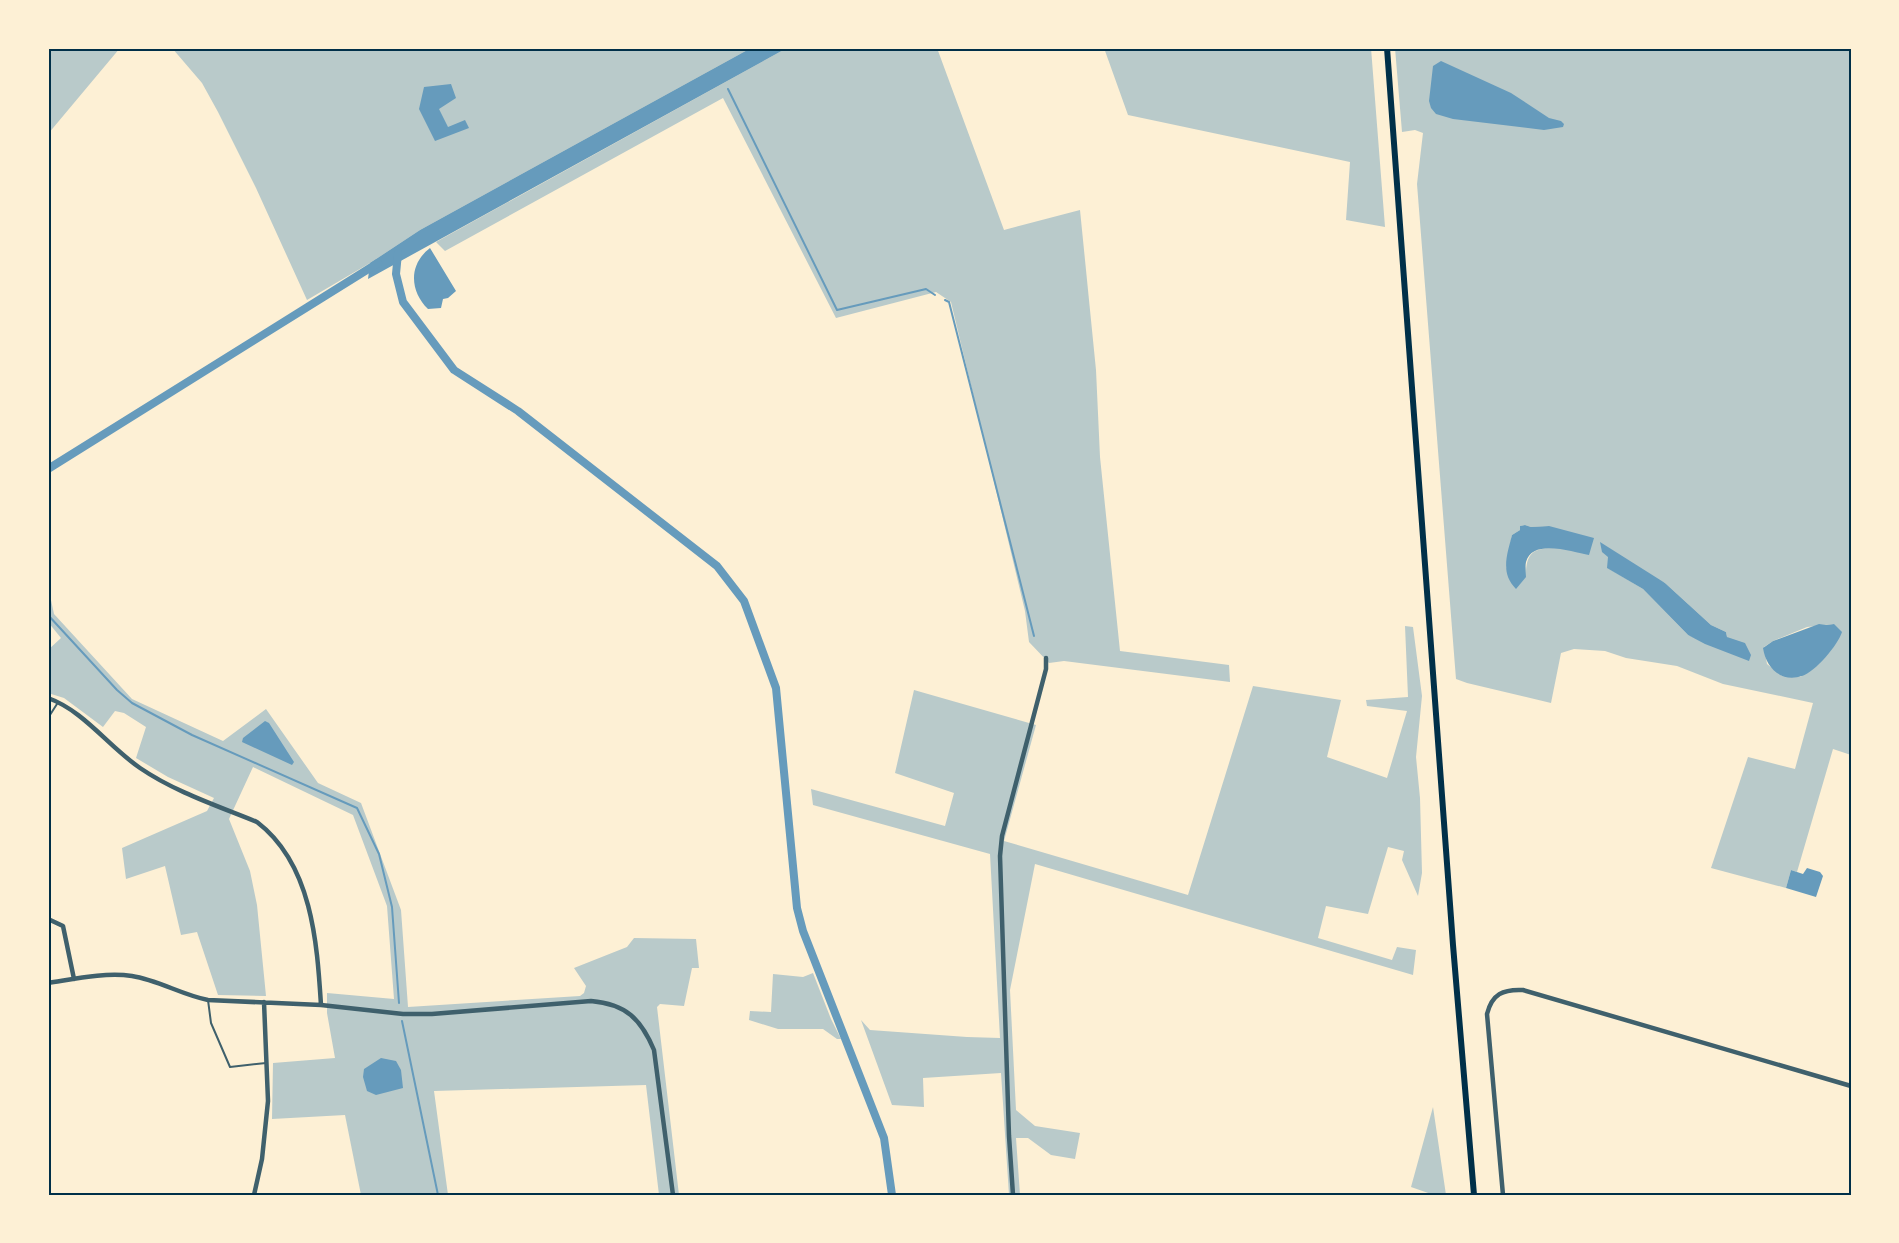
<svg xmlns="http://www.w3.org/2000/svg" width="1899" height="1243" viewBox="0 0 1899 1243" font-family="'Varela Round',sans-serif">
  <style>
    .green { fill: #b9caca; fill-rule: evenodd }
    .water { fill: #669bbc }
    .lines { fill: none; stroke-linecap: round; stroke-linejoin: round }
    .stream { stroke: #669bbc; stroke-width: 2 }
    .canal { stroke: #669bbc; stroke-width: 8 }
    .service { stroke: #3f606c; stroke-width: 2 }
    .minor { stroke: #3f606c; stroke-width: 4.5 }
    .secondary { stroke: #003049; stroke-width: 6 }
    .neatline { fill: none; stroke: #003049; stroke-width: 2 }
  </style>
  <rect width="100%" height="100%" fill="#fdf0d5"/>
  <path class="green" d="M48 48H120L48 134Z
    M172 48H751L420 230 370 263 307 300 256 188 218 112 202 83Z
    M787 48H937L1004 230 1080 210 1096 370 1100 457 1120 651 1229 665 1230 682 1064 661 1049 663 1029 642 1025 611 951 302 936 292 836 318 723 98 445 251 436 242Z
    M1104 48H1371L1385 227 1346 220 1350 162 1128 115Z
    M1395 48H1851V755L1833 749 1797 872 1791 870 1786 888 1711 868 1748 757 1795 769 1813 703 1723 684 1677 666 1626 658 1605 651 1574 649 1561 653 1551 703 1467 683 1456 679 1417 184 1423 133 1415 130 1402 132ZM1525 525 1531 527 1549 526 1550 548C1529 549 1526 558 1526 577L1506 568 1512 535 1520 530V526ZM1608 557 1665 583 1711 625 1726 632 1727 637 1749 660 1688 635 1643 589 1608 568ZM1834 624 1801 677 1782 676 1767 664 1764 647 1773 641 1807 627Z
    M48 586 54 614 132 699 223 741 266 709 318 783 361 803 401 910 408 1007 580 996 584 993 586 986 574 968 627 947 634 938 696 939 699 968H692L684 1006 660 1004 657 1007 679 1195H659L646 1085 434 1091 448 1195H361L345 1115 272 1119 273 1063 335 1058 327 1013V993L394 999 387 906 353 815 253 767 229 819 250 871 257 905 266 996 218 995 197 932 181 935 165 866 126 879 122 848 207 811 214 798 168 777 136 758 146 727 124 713 115 711 103 727 64 698 48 693V650L61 638 48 622Z
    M1405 626 1413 627 1422 696 1416 757 1420 798 1422 873 1418 896 1402 860 1404 851 1388 847 1368 914 1326 906 1318 938 1392 960 1397 947 1416 950 1413 975 1035 864 1010 990 1016 1110 1035 1126 1080 1133 1075 1159 1051 1155 1028 1138H1016L1020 1195H1009L1001 1073 923 1078 924 1107 892 1105 861 1020 870 1030 967 1037 1000 1038 990 854 813 805 811 789 945 826 954 793 895 773 914 690 1036 725 1004 841 1188 895 1253 686 1341 700 1327 757 1387 778 1407 711 1367 706 1366 700 1408 697Z
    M813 973 831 1019 841 1039H837L823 1029H778L749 1020 750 1011 771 1012 773 974 803 977Z
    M1433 1107 1446 1195H1434L1411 1187Z"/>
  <path class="water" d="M751 48H787L368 279 370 263 420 230Z
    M1441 61 1511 93 1549 118 1561 121 1564 124 1563 127 1544 130 1453 119 1436 114 1431 108 1429 101 1433 66Z
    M451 84 456 98 439 109 448 127 465 120 469 128 435 141 419 109 424 87Z
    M430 248 456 291 448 298 443 299 441 308 428 309C410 291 408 265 430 248Z
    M1525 525 1531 527 1549 526 1594 538 1589 555C1573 552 1532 538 1526 562 1525 566 1526 572 1526 577L1516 589C1500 573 1507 555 1512 535L1520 530V526Z
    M1600 542 1665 583 1711 625 1726 632 1727 637 1745 643 1751 655 1749 661 1705 644 1688 635 1643 589 1607 568 1608 557 1602 552Z
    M1819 624 1826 625 1834 624 1842 632C1838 645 1815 672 1802 676 1780 683 1766 667 1763 648L1773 641Z
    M265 721 269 723 294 762 292 765 242 742 243 738Z
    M1807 868 1820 872 1823 876 1816 897 1786 888 1791 870 1803 874Z
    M381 1058 396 1061 401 1070 403 1088 376 1095 367 1091 363 1077 364 1069Z"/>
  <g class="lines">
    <path class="stream" d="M728 89 837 310 926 289 935 295
      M945 300 949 302 1034 636
      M48 615 117 690 132 703 192 735 357 808 379 854 392 907 399 1003
      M402 1021 438 1195"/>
    <path class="canal" d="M398 253 396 274 403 302 454 370 518 411 717 566 744 601 776 688 797 908 803 931 884 1138 892 1195
      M48 469 378 263"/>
    <path class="service" d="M48 718 57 704
      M208 1000 211 1023 230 1067 266 1063"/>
    <path class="minor" d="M48 698C84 711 108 746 140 768 175 792 218 806 257 822 312 864 317 942 321 1005
      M48 919 63 926 74 979
      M48 983C74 979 105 972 132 976 158 980 182 995 208 1000L321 1005 403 1014H432L591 1001C626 1004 641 1019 654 1050L673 1195
      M254 1195 262 1159 268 1101 264 1002
      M1013 1195 1009 1136 1000 856 1002 836 1046 669V658
      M1503 1195 1487 1014C1492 994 1503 989 1523 990L1851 1086"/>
    <path class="secondary" d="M1387 48 1453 945 1474 1195"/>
  </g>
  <rect width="1899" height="1243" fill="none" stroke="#fdf0d5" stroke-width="99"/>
  <rect x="50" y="50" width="1800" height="1144" class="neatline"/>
</svg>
